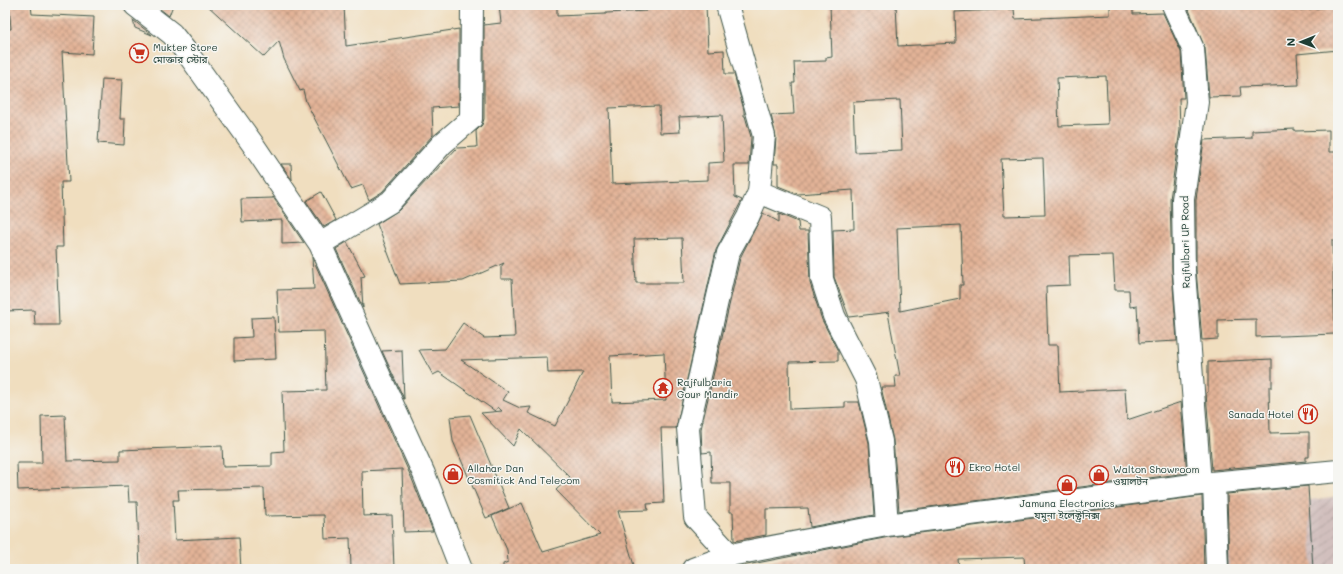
<svg xmlns="http://www.w3.org/2000/svg" width="1343" height="574" viewBox="0 0 1343 574" font-family="Mali,'Noto Sans Bengali',sans-serif">
  <style>
    .industrial { fill: url(#industrial-furrows) }
    .building { fill: url(#building-cross-hatch); fill-rule: evenodd }
    .lines { fill: none; stroke-linecap: round; stroke-linejoin: round }
    .minor-casing { stroke: #3e5549; stroke-width: 24 }
    .minor { stroke: #fff; stroke-width: 22 }
    .labels { text-anchor: middle; stroke-width: 3; stroke-linejoin: round; paint-order: stroke }
    .poi-label { font-size: 10px; fill: #1f3d34; stroke: #f6f6f2; text-anchor: start }
    .street-label { font-size: 10px; fill: #1f3d34; stroke: #f6f6f2 }
  </style>
  <defs>
    <pattern id="industrial-furrows" width="10" height="10" patternUnits="userSpaceOnUse"><rect width="10" height="10" fill="#d1bfbd"/><path d="M-1 1l2-2M0 10L10 0M9 11l2-2" fill="none" stroke="#a99c9a"/></pattern>
    <pattern id="building-cross-hatch" width="8" height="8" patternUnits="userSpaceOnUse"><rect width="8" height="8" fill="#e3b397"/><path d="M0 0l8 8M0 8l8-8" fill="none" stroke="#b7937c"/></pattern>
  </defs>
  <rect width="100%" height="100%" fill="#f6f6f2"/>
  <filter id="ink" filterUnits="userSpaceOnUse"><feTurbulence type="fractalNoise" baseFrequency=".025" numOctaves="2"/><feDisplacementMap in="SourceGraphic" scale="8" xChannelSelector="R" yChannelSelector="G"/><feConvolveMatrix kernelMatrix="1 2 1 2 8 2 1 2 1" color-interpolation-filters="sRGB"/></filter>
  <filter id="wash" filterUnits="userSpaceOnUse"><feTurbulence type="fractalNoise" baseFrequency=".012" numOctaves="4" result="noise"/><feDisplacementMap in="SourceGraphic" scale="16" xChannelSelector="R" yChannelSelector="G"/><feGaussianBlur stdDeviation="0.9" result="paint"/><feColorMatrix in="noise" values="0 0 0 0 0 0 0 0 0 0 0 0 0 0 0 0 0 1.4 0 .05"/><feComposite in="paint" operator="in"/></filter>
  <g filter="url(#wash)">
    <rect width="100%" height="100%" fill="#f0debf"/>
    <path class="industrial" d="M1338 496V569H1211L1208 515Z"/>
    <g id="blocks">
      <path class="building" d="M9 5H31L32 14 94 17 92 54 62 52 69 182H61L63 247H56L59 325H35L34 310 5 311V29H11Z
        M155 5H173L169 16Z
        M207 5H344L346 46 459 29V106L432 108 433 135 382 192 369 200 363 185 351 189 306 102 303 90 300 91 284 59 279 41 264 57Z
        M499 5H557V16L606 14V13L647 11V6L706 5 708 51 724 50 725 74H734L744 110V116H745L751 137 749 165H734L735 197 742 200 716 250 676 428H661L664 503 647 504 648 510 618 511 635 569H503V564L508 562 507 550 492 516 522 503 543 552 600 535 556 490 570 477 521 429 513 446 481 413 502 411 498 407 495 411 439 372 433 375 419 350 445 349 463 323 484 338 515 337 512 279H501V267L504 263 463 281 400 284 377 224 399 210 457 148 477 147 476 131 482 125 484 119V25L501 23ZM659 106 660 133 680 132 679 117 722 115 724 162 708 163V180L612 184 609 108ZM682 238 684 283H636L634 239ZM664 353 666 400 612 402 610 356ZM547 357 548 373 583 372 555 426 528 413 531 407 520 408 503 400 508 392 461 360Z
        M830 5H896L898 46 956 43 955 12 1014 9 1015 19 1110 15V5H1133V14L1163 13 1181 52 1184 98H1179L1180 130 1170 199 1172 271 1177 341 1139 343 1137 306 1130 307 1129 290H1115L1113 255 1069 256 1070 285 1046 286 1048 345H1058L1060 392 1125 389 1127 420 1181 402 1187 473 899 511 893 440 881 387H896L895 376H900L888 313 890 312 849 317 834 277 833 230 854 229 853 190 798 194 778 186V164H774L776 137 771 115 794 114 792 83H795L794 62 826 61V58L832 57ZM1106 76 1108 124 1059 126 1057 78ZM900 100 902 150 855 152 853 102ZM1043 158 1045 215 1004 216 1001 159ZM961 225 963 285H960V299L900 311 897 228Z
        M1187 5H1292L1293 11 1338 6V50L1297 54 1299 85 1240 87 1241 96 1209 97 1205 48Z
        M133 20 152 35 135 28Z
        M102 79 122 80 120 119H125L124 145 98 143Z
        M1295 129V131L1329 130V152H1338V240H1332L1335 334 1256 337V319L1218 320V339L1202 340 1196 270V200L1204 140 1252 138V131Z
        M281 164H291L292 180Z
        M321 192 336 220 324 227 306 201Z
        M273 197 304 243 282 244V220L242 222 241 199 273 198Z
        M763 213 779 222V214L798 222 799 231H808L810 283 822 320 838 351V361L789 362 790 409 845 407V402H859L869 443 874 515 810 527 808 508 766 509V535L734 541 733 512H730V483H712L711 452 702 453 701 429 740 258Z
        M347 242 365 276 361 277 363 308 336 249Z
        M312 257 412 479 433 531 404 532 402 469 362 471 363 516 392 515 394 569H351L350 538 325 539 324 515 265 516 264 488 178 490 179 500H173L175 540 239 537 241 569H140L137 502H129L128 486 18 490 17 463H42L41 416 65 415 67 461 120 460V450L222 446 223 467 272 466V452L284 451 282 391 326 390 324 331 279 332 277 290 314 289Z
        M274 317 276 359 234 361V338L252 337 251 318Z
        M402 350 404 399 382 351Z
        M1272 359V387H1269L1270 433 1309 432V457H1306V461L1212 470 1206 393 1208 392V362Z
        M470 415 509 508 486 518 453 441 450 417Z
        M1308 486 1313 569H1229L1227 494Z
        M1202 496 1204 569H1025L1024 557 958 559 959 569H742V566L889 537Z"/>
    </g>
  </g>
  <g filter="url(#ink)">
    <use href="#blocks" fill-opacity="0" stroke="#3e5549" stroke-width="1"/>
    <g class="lines">
      <g class="minor-casing">
        <path id="minor" d="M135 5 172 34 188 54 252 143 320 244 424 474 461 569
          M727 5 764 136 759 192 748 217 728 253 688 428 695 517 730 555
          M1173 5 1193 49 1197 102 1183 199 1184 271 1200 484
          M759 192 820 217 822 279 834 316 866 379 881 441 887 525
          M320 244 390 202 442 144 471 119 472 5
          M1214 483 1217 569
          M693 569 730 555 887 525 1200 484 1338 471"/>
      </g>
      <use href="#minor" class="minor"/>
    </g>
  </g>
  <defs>
    <g id="supermarket-ring" transform="scale(1)"><circle r="9.5" fill="#f6f6f2" stroke="#c8321e" stroke-width="1.5"/><path d="M-6-5.5h2.5l.6 2H6L4.5 2H-2.5L-4.4-4H-6ZM-1.5 3.2a1.3 1.3 0 1 0 .1 0ZM3 3.2a1.3 1.3 0 1 0 .1 0Z" fill="#c8321e"/></g>
    <g id="temple-ring" transform="scale(1)"><circle r="9.5" fill="#f6f6f2" stroke="#c8321e" stroke-width="1.5"/><path d="M0-6L5-2H3V0L6.5 2.5H4V6H1.5V3h-3V6H-4V2.5H-6.5L-3 0V-2H-5Z" fill="#c8321e"/></g>
    <g id="restaurant-ring" transform="scale(1)"><circle r="9.5" fill="#f6f6f2" stroke="#c8321e" stroke-width="1.5"/><path d="M-5-6h1v4h1v-4h1v4h1v-4h1v5L-1.5 .5V6h-2V.5L-5-1ZM5-6V6H3V1.5H1.5Q1.5-4 5-6Z" fill="#c8321e"/></g>
    <g id="shop-ring" transform="scale(1)"><circle r="9.5" fill="#f6f6f2" stroke="#c8321e" stroke-width="1.5"/><path d="M-5-2.5h2.3a2.7 3.5 0 0 1 5.4 0H5L5.5 6h-11ZM-1.5-2.5h3a1.5 2.3 0 0 0-3 0Z" fill="#c8321e"/></g>
  </defs>
  <g fill-rule="evenodd">
    <use href="#supermarket-ring" x="139" y="53"/>
    <use href="#temple-ring" x="663" y="388"/>
    <use href="#restaurant-ring" x="1308" y="414"/>
    <use href="#restaurant-ring" x="955" y="467"/>
    <use href="#shop-ring" x="453" y="474"/>
    <use href="#shop-ring" x="1099" y="475"/>
    <use href="#shop-ring" x="1067" y="485"/>
  </g>
  <g class="labels">
    <g class="poi-label">
      <text x="153" y="51">Mukter Store<tspan x="153" dy="12">মোক্তার স্টোর</tspan></text>
      <text x="677" y="386">Rajfulbaria<tspan x="677" dy="12">Gour Mandir</tspan></text>
      <text x="1294" y="418" text-anchor="end">Sanada Hotel</text>
      <text x="969" y="471">Ekro Hotel</text>
      <text x="467" y="472">Allahar Dan<tspan x="467" dy="12">Cosmitick And Telecom</tspan></text>
      <text x="1113" y="473">Walton Showroom<tspan x="1113" dy="12">ওয়ালটন</tspan></text>
      <text x="1067" y="507" text-anchor="middle">Jamuna Electronics<tspan x="1067" dy="12">যমুনা ইলেক্ট্রনিক্স</tspan></text>
    </g>
    <g class="street-label">
      <text transform="translate(1185 242) rotate(-91)" y="4">Rajfulbari UP Road</text>
    </g>
  </g>
  <rect width="1343" height="574" fill="none" stroke="#f6f6f2" stroke-width="20"/>
  <g transform="translate(1301 42) rotate(269)" stroke="#f6f6f2" stroke-width="3" paint-order="stroke">
  <path d="M0-3L7 15L0 10L-7 15Z" fill="#1f3d34"/>
  <text y="-6" font-size="11" font-weight="bold" text-anchor="middle" fill="#1f3d34">N</text>
  </g>
</svg>
